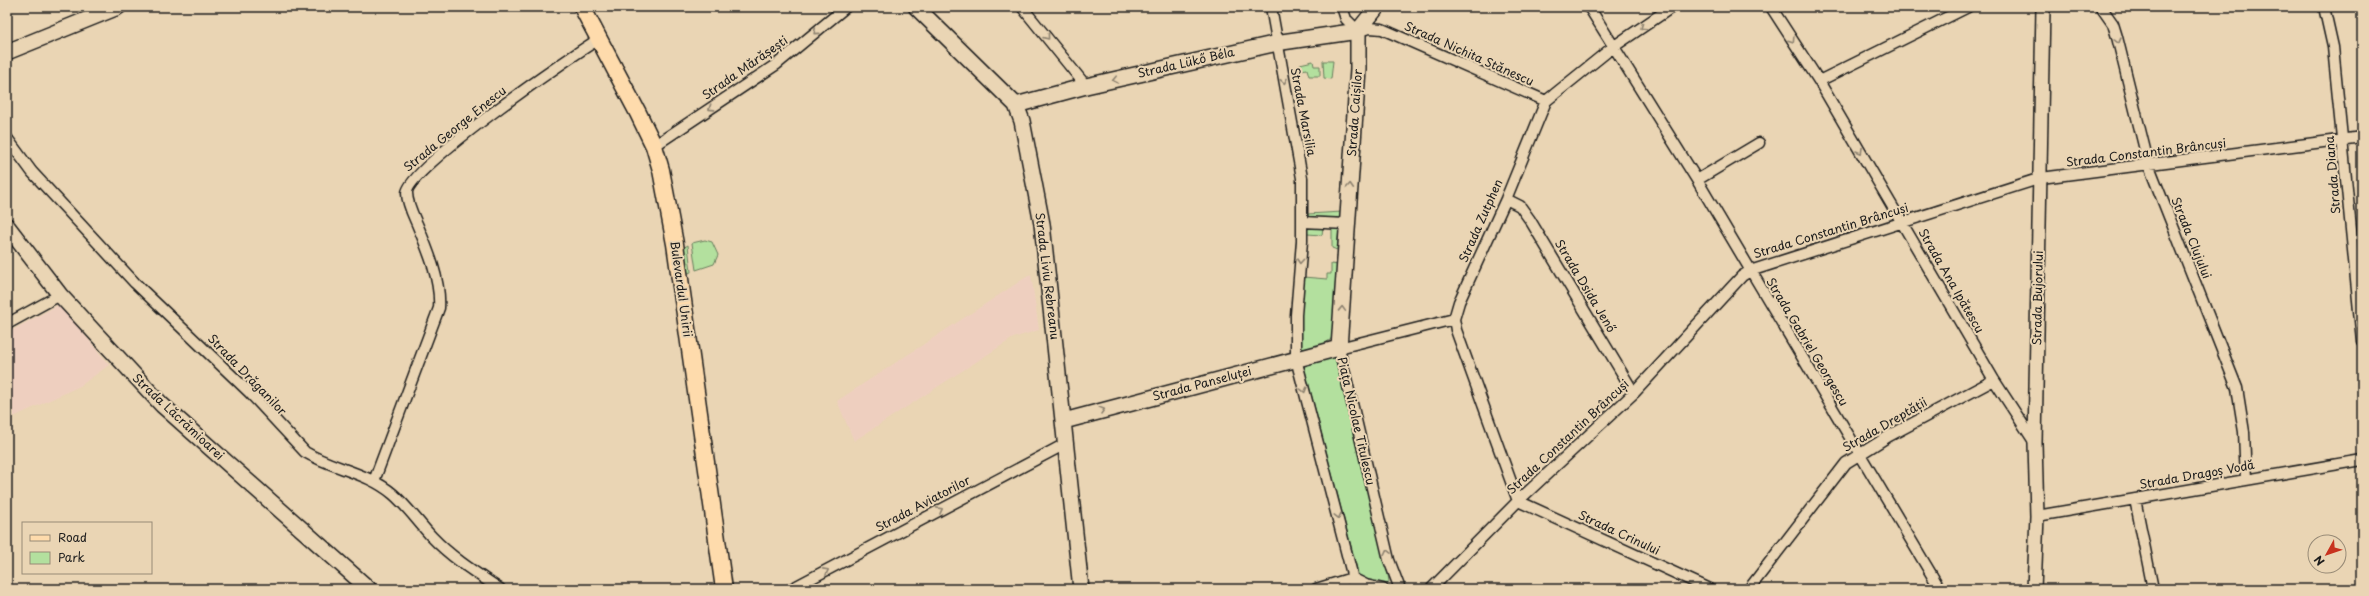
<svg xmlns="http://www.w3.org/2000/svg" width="2369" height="596" viewBox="0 0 2369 596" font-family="'Playpen Sans',sans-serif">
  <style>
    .built { fill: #eecfbf }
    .green { fill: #b3e09e; stroke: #687e5d }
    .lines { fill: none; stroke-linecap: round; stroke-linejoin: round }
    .minor-casing { stroke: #1c1c1c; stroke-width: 13 }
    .tertiary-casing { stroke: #1c1c1c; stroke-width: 16 }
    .secondary-casing { stroke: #1c1c1c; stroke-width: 18 }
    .primary-casing { stroke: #1c1c1c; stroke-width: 19 }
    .minor { stroke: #ead5b4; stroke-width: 10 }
    .tertiary { stroke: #ead5b4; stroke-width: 13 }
    .secondary { stroke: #ead5b4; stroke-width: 15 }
    .primary { stroke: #fedbac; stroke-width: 16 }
    .oneway { stroke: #8d8270 }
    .labels { text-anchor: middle; stroke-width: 4; stroke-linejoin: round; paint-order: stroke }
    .street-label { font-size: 12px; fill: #1c1c1c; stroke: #ead5b4 }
  </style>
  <rect width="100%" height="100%" fill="#ead5b4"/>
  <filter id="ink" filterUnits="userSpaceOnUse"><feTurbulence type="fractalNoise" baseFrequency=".025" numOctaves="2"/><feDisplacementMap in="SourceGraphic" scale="8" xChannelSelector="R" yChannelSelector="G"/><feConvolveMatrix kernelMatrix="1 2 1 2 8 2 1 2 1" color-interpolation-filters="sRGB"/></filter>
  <g filter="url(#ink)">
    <path class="built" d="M1031 274 1039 330 1013 338 854 441 837 401Z
      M60 304 109 365 80 386 7 420V333Z"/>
    <path class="green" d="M1313 61 1314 66H1320V76H1309L1307 69 1301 70 1300 64Z
      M1323 61H1333L1331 79 1324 78Z
      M1342 212 1339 221 1308 218V214Z
      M1308 226 1323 227 1322 235 1307 234Z
      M1332 228H1339L1337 250 1332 248Z
      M705 240 712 242 718 255 714 264 696 270 692 243Z
      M688 245 691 272 686 274 683 248Z
      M1331 264 1338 265 1339 328 1330 340 1320 346 1299 350 1303 277 1327 279V274H1331Z
      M1335 354 1388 575 1389 582 1385 586 1359 577 1303 363Z"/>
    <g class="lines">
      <g class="minor-casing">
        <path id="minor" d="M1022 7 1086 86
          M1271 7 1302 178V241L1296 315V359L1351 570 1354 589
          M1342 7 1346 19 1358 31 1370 28 1382 29 1546 101
          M1589 7 1697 180 1940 589
          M1771 7 1819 81 1994 380 2035 443
          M2101 7 2113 24 2117 37 2149 166 2237 388 2244 432 2246 480
          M2324 7 2333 47 2362 341
          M1819 81 1968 7
          M7 138 32 172 135 283 250 393 305 452C333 469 367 472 393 494 407 506 419 523 432 537 452 558 476 573 500 589
          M654 146 777 64 846 7
          M1697 180 1759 143
          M1506 199 1520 206 1530 220 1634 393
          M1302 222 1347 224
          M7 324 60 295
          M374 481 439 308C441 281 428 250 417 224 413 215 407 203 407 193 406 169 571 56 599 39
          M2135 499 2153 589
          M1518 501 1456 330 1454 319 1459 302 1506 199 1546 101 1613 47 1672 7
          M1518 501 1710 589
          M2037 516 2362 460
          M1352 578 1366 585 1383 589
          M791 589 1067 443
          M1316 589 1352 578
          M1400 589 1389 560 1339 348 1454 319
          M1431 589 1518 501 1634 393 1742 276 1750 271 2041 178 2362 137
          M1749 589 1846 463 1889 436 1994 380"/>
      </g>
      <g class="tertiary-casing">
        <path id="tertiary" d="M2034 589 2037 516 2035 443 2043 7"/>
      </g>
      <g class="secondary-casing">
        <path id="secondary" d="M916 7 1016 105 1022 121 1042 224 1081 589
          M7 52 118 7
          M1016 105 1086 86 1282 42 1358 31
          M7 226 60 295 162 405 369 589
          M1064 421 1339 348 1358 69V31L1377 7"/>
      </g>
      <g class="primary-casing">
        <path id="primary" d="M582 7 638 113 654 146 661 170 675 244 724 589"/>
      </g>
      <use href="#minor" class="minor"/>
      <use href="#tertiary" class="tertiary"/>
      <use href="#secondary" class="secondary"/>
      <use href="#primary" class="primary"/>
    </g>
    <defs><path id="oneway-chevron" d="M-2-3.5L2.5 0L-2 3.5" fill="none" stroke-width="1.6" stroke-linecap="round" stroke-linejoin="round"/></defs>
    <g class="oneway">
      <use href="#oneway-chevron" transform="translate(1643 27) rotate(146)"/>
      <use href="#oneway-chevron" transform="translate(816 32) rotate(140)"/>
      <use href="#oneway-chevron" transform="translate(1047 37) rotate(51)"/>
      <use href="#oneway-chevron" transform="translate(1792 40) rotate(57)"/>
      <use href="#oneway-chevron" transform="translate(2118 41) rotate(75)"/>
      <use href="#oneway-chevron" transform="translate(1115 80) rotate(167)"/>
      <use href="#oneway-chevron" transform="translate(1284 81) rotate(79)"/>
      <use href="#oneway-chevron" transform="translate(711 108) rotate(147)"/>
      <use href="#oneway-chevron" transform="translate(1860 151) rotate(60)"/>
      <use href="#oneway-chevron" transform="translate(1350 186) rotate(-87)"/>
      <use href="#oneway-chevron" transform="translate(1300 261) rotate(94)"/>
      <use href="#oneway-chevron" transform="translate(1342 309) rotate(-88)"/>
      <use href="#oneway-chevron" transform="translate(1304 390) rotate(75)"/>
      <use href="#oneway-chevron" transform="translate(1102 410) rotate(-15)"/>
      <use href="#oneway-chevron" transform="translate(940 510) rotate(-28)"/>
      <use href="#oneway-chevron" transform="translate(1338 516) rotate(76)"/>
      <use href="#oneway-chevron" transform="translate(1387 552) rotate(-103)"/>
      <use href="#oneway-chevron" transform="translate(826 571) rotate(-28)"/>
    </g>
  </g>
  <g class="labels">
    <g class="street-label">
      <text transform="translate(1469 54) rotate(24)" y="4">Strada Nichita Stănescu</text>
      <text transform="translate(1186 63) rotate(-13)" y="4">Strada Lükő Béla</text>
      <text transform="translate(745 68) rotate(-35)" y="4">Strada Mărășești</text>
      <text transform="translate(1303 112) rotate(79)" y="4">Strada Marsilia</text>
      <text transform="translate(1355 113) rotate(-86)" y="4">Strada Caișilor</text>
      <text transform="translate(455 129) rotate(-39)" y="4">Strada George Enescu</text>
      <text transform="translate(2146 153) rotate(-7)" y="4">Strada Constantin Brâncuși</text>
      <text transform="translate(2333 175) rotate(-95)" y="4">Strada Diana</text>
      <text transform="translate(1481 221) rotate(-66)" y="4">Strada Zutphen</text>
      <text transform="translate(1831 231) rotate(-17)" y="4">Strada Constantin Brâncuși</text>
      <text transform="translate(2191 238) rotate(68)" y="4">Strada Clujului</text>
      <text transform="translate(1047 276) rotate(83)" y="4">Strada Liviu Rebreanu</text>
      <text transform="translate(1951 281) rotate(60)" y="4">Strada Ana Ipătescu</text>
      <text transform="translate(1585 286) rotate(59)" y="4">Strada Dsida Jenő</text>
      <text transform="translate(681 289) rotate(82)" y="4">Bulevardul Unirii</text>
      <text transform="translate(2038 298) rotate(-89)" y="4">Strada Bujorului</text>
      <text transform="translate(1807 342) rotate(59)" y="4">Strada Gabriel Georgescu</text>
      <text transform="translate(247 375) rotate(46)" y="4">Strada Drăganilor</text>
      <text transform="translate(1202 384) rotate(-15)" y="4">Strada Panseluței</text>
      <text transform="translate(178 417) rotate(43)" y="4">Strada Lăcrămioarei</text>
      <text transform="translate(1356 421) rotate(77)" y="4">Piața Nicolae Titulescu</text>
      <text transform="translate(1885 425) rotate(-30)" y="4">Strada Dreptății</text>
      <text transform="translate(1568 437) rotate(-43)" y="4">Strada Constantin Brâncuși</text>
      <text transform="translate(2197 475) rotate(-10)" y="4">Strada Dragoș Vodă</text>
      <text transform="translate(923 504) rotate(-28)" y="4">Strada Aviatorilor</text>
      <text transform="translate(1619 533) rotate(25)" y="4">Strada Crinului</text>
    </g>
  </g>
  <rect width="2369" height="596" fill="none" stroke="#ead5b4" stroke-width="24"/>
  <rect x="12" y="12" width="2345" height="572" fill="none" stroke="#1c1c1c" stroke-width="1.5" filter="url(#ink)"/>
  <rect x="22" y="522" width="130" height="52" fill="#ead5b4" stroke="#988b77"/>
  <rect x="30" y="535" width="20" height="6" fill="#fedbac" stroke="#988b77"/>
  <text x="58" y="542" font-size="12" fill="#1c1c1c">Road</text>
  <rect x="30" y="552" width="20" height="12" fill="#b3e09e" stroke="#988b77"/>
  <text x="58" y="562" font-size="12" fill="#1c1c1c">Park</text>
  <g transform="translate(2327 554) rotate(230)"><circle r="19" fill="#ead5b4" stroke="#988b77"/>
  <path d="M0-3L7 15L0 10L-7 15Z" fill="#c8321e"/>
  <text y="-6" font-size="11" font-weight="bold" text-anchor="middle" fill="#1c1c1c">N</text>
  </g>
</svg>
